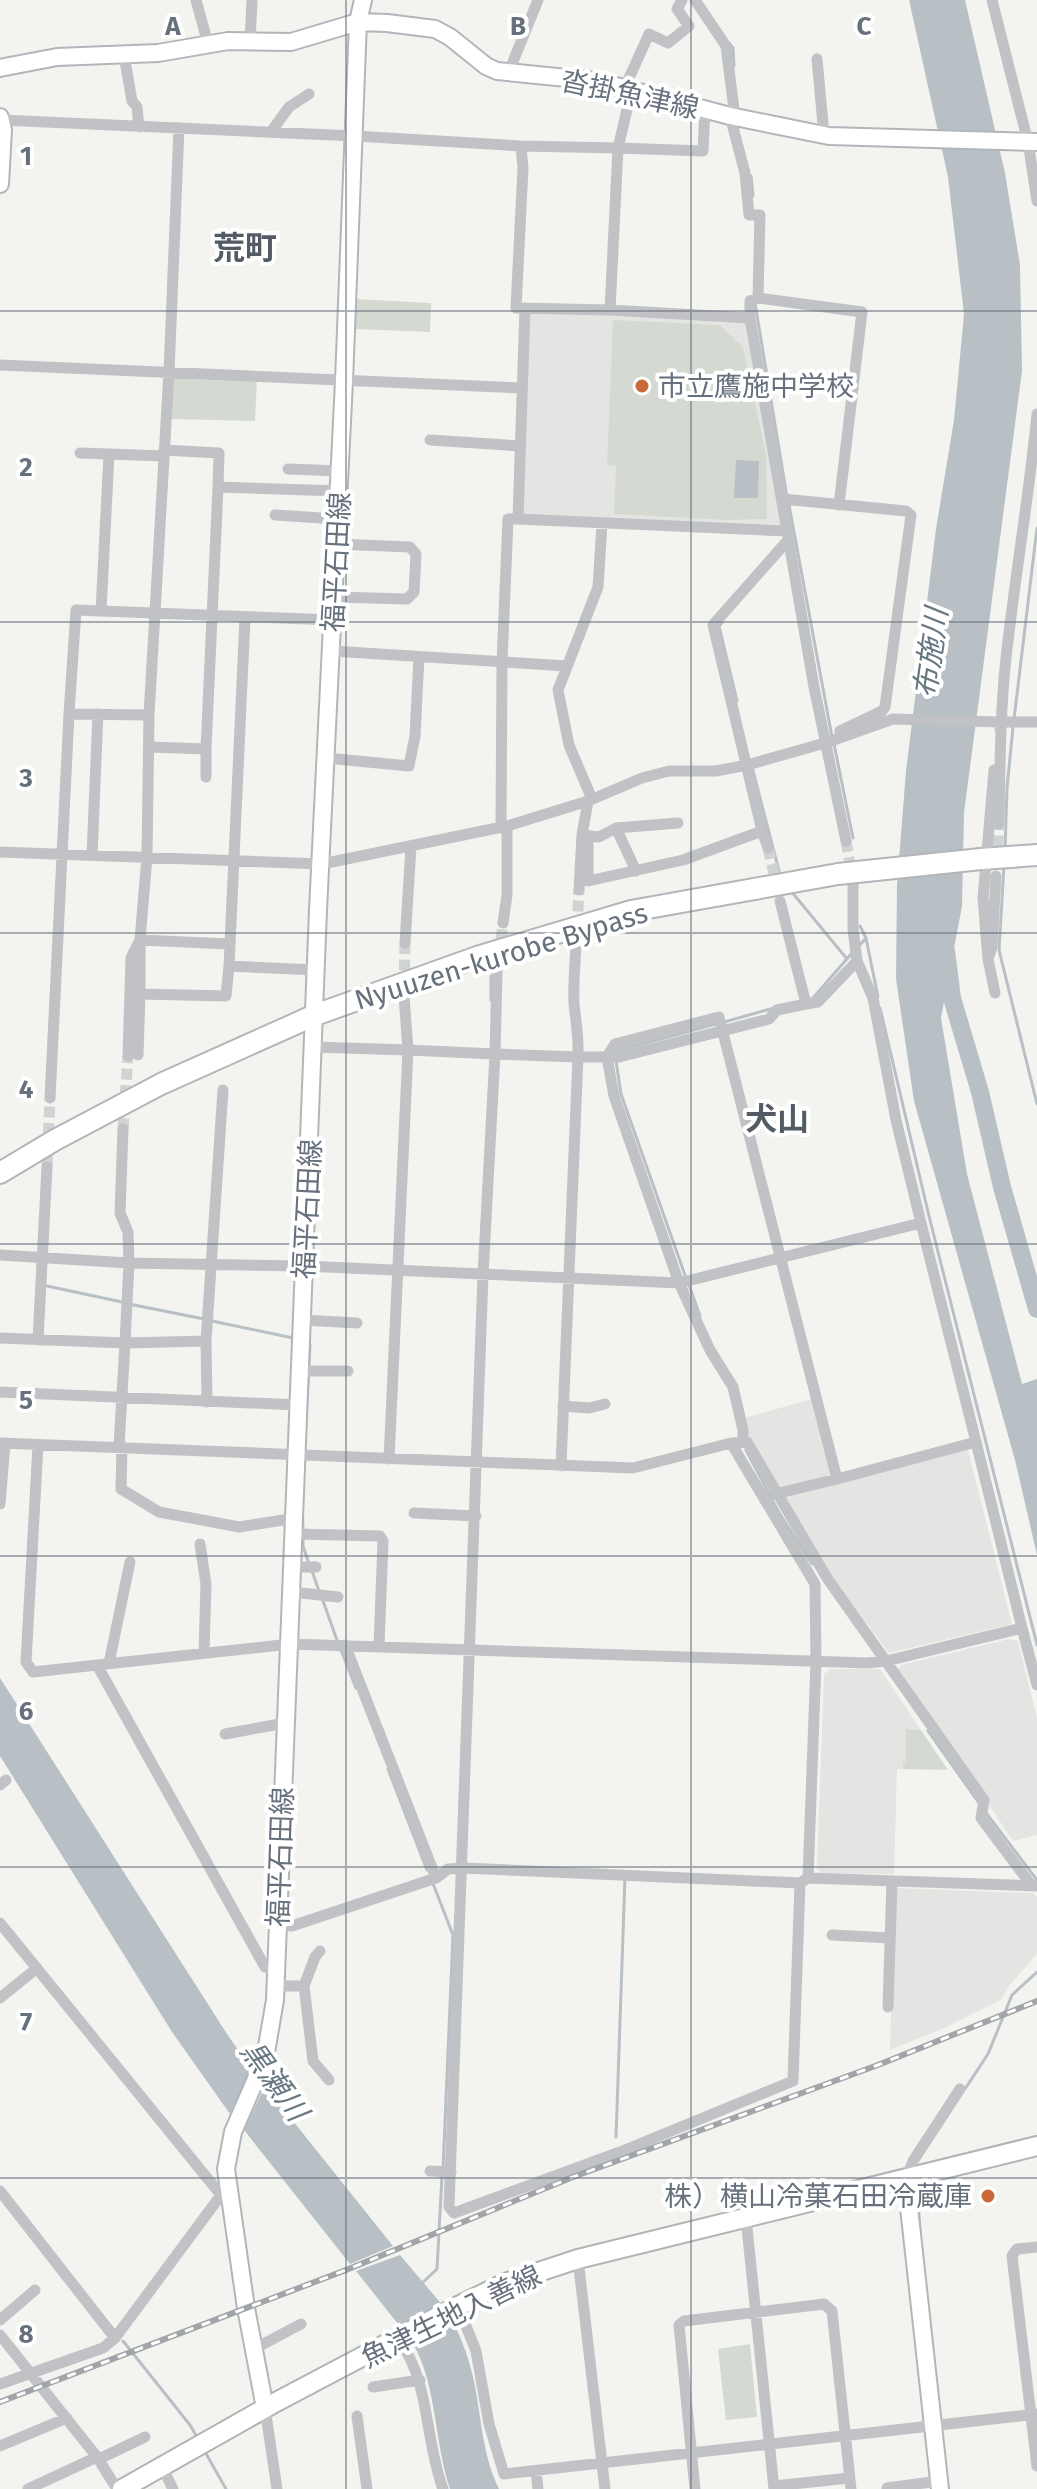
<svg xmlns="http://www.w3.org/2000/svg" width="1037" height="2489" viewBox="0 0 1037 2489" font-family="'Fira Sans','Noto Sans JP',sans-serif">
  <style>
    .built { fill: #e4e5e3 }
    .green { fill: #d4dad2 }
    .water { fill: #b8c0c5 }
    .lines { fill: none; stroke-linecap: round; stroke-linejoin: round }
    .stream { stroke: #b8c0c5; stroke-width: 3 }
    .river { stroke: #b8c0c5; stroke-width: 18 }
    .street-tunnel { stroke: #d0d3d3; stroke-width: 11; stroke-dasharray: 11 5.5; stroke-linecap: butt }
    .secondary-casing { stroke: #b2b6ba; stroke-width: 20 }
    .primary-casing { stroke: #b1b4b7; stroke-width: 22 }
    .highway-casing { stroke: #b3b5b8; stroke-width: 24 }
    .street { stroke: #c0c2c5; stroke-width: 11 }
    .secondary { stroke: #fff; stroke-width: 16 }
    .primary { stroke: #fff; stroke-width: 18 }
    .highway { stroke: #fff; stroke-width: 20 }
    .rail-casing { stroke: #a1a5aa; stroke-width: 6 }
    .rail { stroke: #fff; stroke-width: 3; stroke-dasharray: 9; stroke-linecap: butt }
    .highway-bridge-casing { stroke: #b3b5b8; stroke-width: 24; stroke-linecap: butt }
    .highway-bridge { stroke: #fff; stroke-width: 20 }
    .grid { fill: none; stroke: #67717d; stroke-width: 2; stroke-opacity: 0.55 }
    .poi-dot { fill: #cb6939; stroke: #fff; stroke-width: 3 }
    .labels { text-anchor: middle; stroke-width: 8; stroke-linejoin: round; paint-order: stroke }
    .street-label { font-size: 28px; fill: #67717d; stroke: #fff }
    .poi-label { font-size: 28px; fill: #67717d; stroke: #fff; text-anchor: start }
    .water-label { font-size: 30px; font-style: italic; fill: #687881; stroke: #fff }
    .quarter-label { font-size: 32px; font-weight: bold; fill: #535b64; stroke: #fff }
    .grid-label { font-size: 26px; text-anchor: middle; font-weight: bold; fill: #67717d; stroke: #fff; stroke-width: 8; stroke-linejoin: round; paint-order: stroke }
  </style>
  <rect width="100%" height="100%" fill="#f3f4f0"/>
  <path class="built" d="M528 311 747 322 783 526 523 517Z
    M812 1399 832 1476 775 1490 753 1450 744 1418Z
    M968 1450 1012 1624 889 1653 831 1576 781 1497Z
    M1009 1639 1018 1641 1037 1718V1835L1013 1841 898 1669 901 1665Z
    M830 1669H880L921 1730 906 1729V1761L903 1762V1769H897L894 1874 822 1873 817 1868 824 1674Z
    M895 1888 1033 1893 1037 1897V1954L1009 1986 1001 2000 942 2029 890 2050Z"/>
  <path class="green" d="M356 299 431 303 430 332 355 329Z
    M613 320 720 325 743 347 766 455 767 519 728 520 614 514 616 466 607 465Z
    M172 375 257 379 255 421 170 419Z
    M906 1729 921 1730 948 1770 903 1769V1762L906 1761Z
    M750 2344 757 2417 726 2420 718 2349Z"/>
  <path class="water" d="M909 0H965L1005 173 1020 265 1022 371 964 813 962 906 941 1018 967 1174 1022 1384 1037 1379V1555L1015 1460 914 1101 896 979 897 885 906 771 936 529 954 420 964 314 948 177Z
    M736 460 759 461 758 498H734Z
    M0 1678 227 2034 251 2068 230 2114 172 2032 0 1756Z
    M265 2086 393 2246 350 2264 244 2130Z
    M400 2255 444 2307 402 2329 356 2271Z
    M453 2321C459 2334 465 2348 469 2362 482 2404 479 2448 499 2489H450C434 2442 437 2383 412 2342Z"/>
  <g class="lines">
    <path class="stream" d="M729 43 733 48 734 66
      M751 176 753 196
      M755 303 787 497
      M789 505 832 737
      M722 623 719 626 737 701
      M1014 719 1037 528
      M834 744 853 838
      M752 767 780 875
      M1005 851 1007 788 1013 727
      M1004 866 999 950 1037 1104
      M791 891 847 959
      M860 926 866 938 878 997
      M858 947 866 938
      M813 998 852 953
      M491 1000V976
      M880 1008 929 1216 1037 1645
      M724 1022 774 1008
      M616 1051 716 1024
      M616 1061 621 1094 686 1278
      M689 1285 700 1316
      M47 1286 122 1302
      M129 1304 204 1319
      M212 1321 293 1338
      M305 1441 310 1345
      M746 1450 778 1511 812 1564
      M302 1505 303 1529
      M303 1537V1546L309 1564
      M312 1571 319 1591
      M322 1598 338 1643
      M341 1650 356 1688
      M928 1731 979 1803
      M388 1769 427 1870
      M986 1813 1037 1880
      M432 1881 453 1935 443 2169
      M965 2089 988 2054 1012 1995 1037 1972
      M616 2137 625 1877
      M917 2183 921 2247
      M420 2285 437 2269 442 2176
      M123 2341 190 2425 198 2439
      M204 2450 226 2489
      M945 2466 948 2489"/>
    <path class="river" d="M946 951 952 998 980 1092 1002 1187 1037 1309"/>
    <path class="street-tunnel" d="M846 841 852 876
      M768 848 777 886
      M997 863 999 824
      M577 928 579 890
      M497 973 503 923
      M404 987 405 943
      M123 1129 128 1056
      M47 1167 50 1098"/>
    <g class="secondary-casing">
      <path id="secondary" d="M0 68 57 57 158 53 228 41 291 42 358 22 387 23 435 29 450 37 486 66 497 71 597 81 730 116 829 136 1037 142
        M0 117 3 130 0 184
        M906 2180 940 2489
        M265 2408 246 2308 226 2169 233 2132 265 2058 275 2000 318 910 344 381 358 22 363 0"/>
    </g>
    <g class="primary-casing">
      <path id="primary" d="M122 2489 278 2401 458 2306 505 2283 578 2259 1037 2146"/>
    </g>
    <g class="highway-casing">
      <path id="highway" d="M981 859 1037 855
        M0 1173 55 1140 161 1084 315 1015 480 956 631 911 838 874"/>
    </g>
    <path class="street" d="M196 0 208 44
      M695 0 726 46 735 117
      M992 0 1028 142 1037 201
      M250 42 252 0
      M124 55 132 101 137 107 139 127
      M817 59 824 135
      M508 74 538 0
      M625 87 649 34 668 43 689 26 677 9 682 0
      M730 116 745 173 749 215H760L758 298 750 301V318
      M1 120 355 136 521 146 618 148 632 88
      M271 132 289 107 309 94
      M521 146 523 168 516 308 610 310 618 148 703 151 705 109
      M758 298 862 312 839 505
      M610 310 750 318 814 687 846 841
      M0 365 522 388
      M430 440 520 446
      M80 453 109 454
      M288 469 340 471
      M218 487 339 491
      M783 499 906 511 911 515 885 707 882 711 840 731V733
      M275 515 337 519
      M518 519 787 531
      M334 597 407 599 414 592 416 554 410 547 336 544
      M101 611 109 454 163 456
      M332 651 567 666
      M149 715 69 714 76 610 333 620
      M1000 729 1001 722H1037
      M150 747 206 749 218 487 219 453 164 450
      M326 758 409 766 415 736 419 657
      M206 777V749
      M592 799 569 745 558 690 598 587 602 524
      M999 824C1000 769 1000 713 1006 658 1015 577 1029 496 1037 414
      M501 828 502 662 508 519H518L525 308
      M616 828 636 871
      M762 831 768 848
      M583 835 599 837 616 828 678 823
      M588 837V881L683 860 762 831 713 625 789 539
      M0 852 322 864 507 826 588 801 642 778 669 771H716L747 765 825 743 893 719 1001 722
      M92 855 98 714
      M579 890 582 835 588 801
      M503 923 507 895V826
      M405 943 411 847
      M229 944 140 940V994L226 996 229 966 245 618
      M576 945C575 965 573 984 574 1004 576 1023 579 1038 578 1057L495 1054 483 1275 449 2207 454 2213 620 2152 793 2081 800 1883 808 1878 816 1662 815 1584 731 1443
      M988 959 983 898 994 770
      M229 966 316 970
      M995 993 988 959 992 947 996 876
      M806 1004 818 1002 857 961
      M313 1047 408 1050 404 996
      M138 1055 140 994
      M128 1056 131 958 140 940 147 857 149 715 169 372 179 128
      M50 1098 69 714
      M123 1129 120 1213 128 1232 129 1263 125 1343 206 1341
      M921 1223 976 1442
      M0 1255 129 1263 304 1266 679 1283 921 1223 896 1120 873 998 857 961 853 929V884
      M302 1320 357 1323
      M0 1338 125 1343 119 1446
      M38 1340 47 1167
      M301 1371H348
      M0 1392 299 1405
      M207 1402 206 1341 223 1090
      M563 1406 589 1408 605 1404
      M743 1442V1430L733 1387 710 1350 679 1283 614 1096 607 1057 615 1044 719 1017 837 1479 775 1494
      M0 1443 633 1468 731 1443 747 1442 827 1578 984 1800 981 1818 1032 1886
      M38 1445 26 1662 33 1672 290 1644 868 1663 886 1661 1022 1628 1037 1685
      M122 1446 121 1489 159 1512 239 1527 296 1518
      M389 1459 408 1050 495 1054 497 973
      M561 1466 578 1057H619L769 1019 777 1010 806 1004 780 901
      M837 1479 976 1442 1022 1628
      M0 1504 5 1443
      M414 1513 476 1516
      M295 1534 380 1536 383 1541 379 1646
      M200 1544 206 1584 204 1653
      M294 1567H316
      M292 1592 338 1597
      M345 1645 436 1878 448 1869 463 1868 800 1883
      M109 1663 130 1562
      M97 1665 265 1967 276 1969
      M225 1734 285 1723
      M0 1785 6 1780
      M808 1878 1036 1886
      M0 1923 221 2195 228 2193
      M278 1925 292 1926 436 1878
      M832 1935 890 1938
      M276 1986H304L313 2061 329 2080
      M304 1986 315 1957 320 1951
      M0 1998 37 1968
      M888 2007 892 1882
      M430 2171 451 2172
      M906 2179 913 2161 960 2089
      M0 2191 115 2338
      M746 2218 774 2489
      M1037 2247 1017 2249 1012 2256 1037 2466
      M578 2259 605 2489
      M458 2306 476 2351 489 2424 504 2474 1037 2414
      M0 2320 35 2290
      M0 2335 97 2457 117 2489
      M399 2339C431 2386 424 2437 443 2489
      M254 2349 301 2324
      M0 2384 103 2348 115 2338 221 2195
      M373 2387 420 2380
      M265 2408 277 2489
      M357 2416 367 2489
      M0 2446 67 2418
      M99 2459 145 2437
      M162 2466 173 2489
      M536 2471 538 2489
      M774 2486 849 2478
      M887 2488 939 2481
      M28 2489 97 2457
      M695 2489 679 2325 684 2321 824 2304 832 2311 851 2489"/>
    <use href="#secondary" class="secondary"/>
    <use href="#primary" class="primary"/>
    <use href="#highway" class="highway"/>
    <g class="rail-casing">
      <path id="rail" d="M0 2402 346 2270 573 2177 878 2065 1037 2001"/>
    </g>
    <use href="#rail" class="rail"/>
    <g class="highway-bridge-casing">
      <path id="highway-bridge" d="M838 874 981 859"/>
    </g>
    <use href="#highway-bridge" class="highway-bridge"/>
  </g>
  <path class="grid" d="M346 0V2489M691 0V2489M0 311H1037M0 622H1037M0 933H1037M0 1244H1037M0 1556H1037M0 1867H1037M0 2178H1037"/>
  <g class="poi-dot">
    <circle cx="642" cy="386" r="8"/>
    <circle cx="988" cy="2196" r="8"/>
  </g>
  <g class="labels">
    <g class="street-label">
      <text transform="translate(630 94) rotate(12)" y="10">沓掛魚津線</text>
      <text transform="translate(336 562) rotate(-87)" y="10">福平石田線</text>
      <text transform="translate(501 956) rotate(-17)" y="10">Nyuuzen-kurobe Bypass</text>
      <text transform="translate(307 1209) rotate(-87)" y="10">福平石田線</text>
      <text transform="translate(280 1857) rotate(-88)" y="10">福平石田線</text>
      <text transform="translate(451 2316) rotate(-26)" y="10">魚津生地入善線</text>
    </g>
    <g class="poi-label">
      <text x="658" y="396">市立鷹施中学校</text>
      <text x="972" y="2206" text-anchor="end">株）横山冷菓石田冷蔵庫</text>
    </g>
    <g class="water-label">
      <text transform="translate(931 653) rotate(-82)" y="10">布施川</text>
      <text transform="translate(274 2081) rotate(54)" y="10">黒瀬川</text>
    </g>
    <g class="quarter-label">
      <text x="245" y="259">荒町</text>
      <text x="777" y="1130">犬山</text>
    </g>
  </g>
  <g class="grid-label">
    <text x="173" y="35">A</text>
    <text x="518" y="35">B</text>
    <text x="864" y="35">C</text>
    <text x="26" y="165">1</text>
    <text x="26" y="476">2</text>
    <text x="26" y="787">3</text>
    <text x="26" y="1098">4</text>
    <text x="26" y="1409">5</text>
    <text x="26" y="1720">6</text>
    <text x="26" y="2031">7</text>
    <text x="26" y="2343">8</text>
  </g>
</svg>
